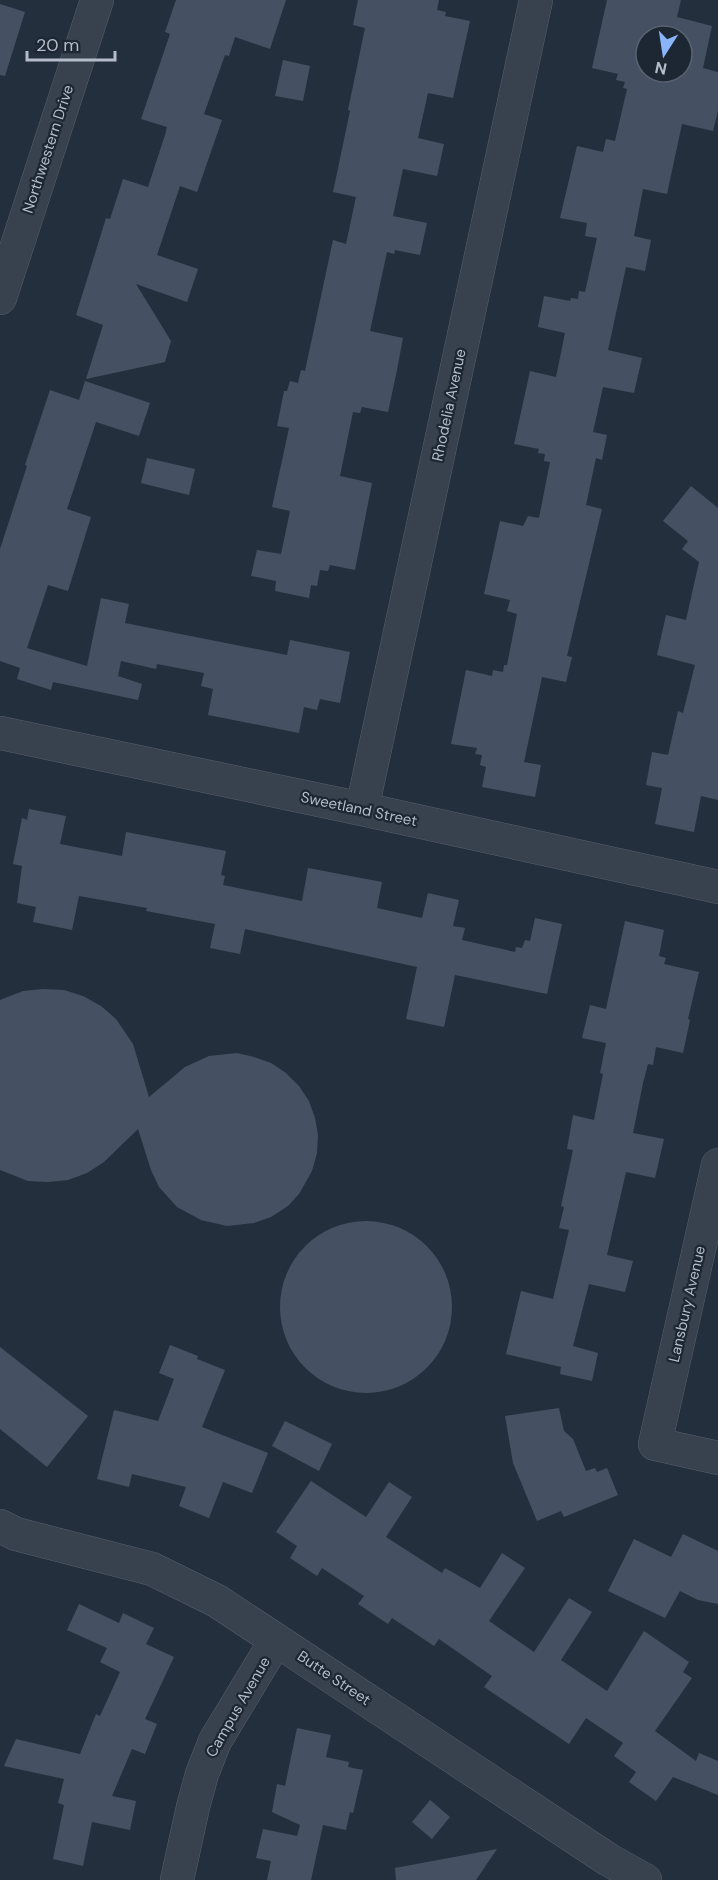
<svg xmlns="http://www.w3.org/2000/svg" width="718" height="1880" viewBox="0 0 718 1880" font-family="'DM Sans',sans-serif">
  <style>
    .building { fill: #455162; fill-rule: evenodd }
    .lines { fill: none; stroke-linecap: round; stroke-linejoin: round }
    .street-casing { stroke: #565f6c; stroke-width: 34 }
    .street { stroke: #38414e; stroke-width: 33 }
    .labels { text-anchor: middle; stroke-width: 4.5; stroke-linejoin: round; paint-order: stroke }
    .street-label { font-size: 15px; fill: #b4bcc9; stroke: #1d2633 }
  </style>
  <rect width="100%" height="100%" fill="#242f3e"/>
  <path class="building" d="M176 0H286L270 49 235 37 229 56 225 55 204 114 222 120 197 192 180 186 157 255 198 269 187 302 136 284 171 341 165 362 86 379 103 325 76 315 106 218 110 219 123 179 148 187 165 135 167 127 141 119 170 34 165 32Z
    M358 0H439L437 10 446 12 445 16 470 21 453 98 428 93 418 138 444 144 437 176 403 169 393 216 427 223 420 255 395 250 394 254 387 252 370 331 403 338 397 370 388 412 362 407 360 413 353 412 340 476 372 483 355 570 330 565 328 571 320 570 317 586 311 585 309 598 275 591 276 581 251 576 257 550 281 554 290 511 272 507 289 428 277 426 284 391H287L290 381 298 383 301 370 305 371 333 240 346 244 356 197 333 192 350 111 348 110 365 28 353 25Z
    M607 0H681L677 17 712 26 703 68 718 72V111L713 131 682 124 667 194 643 189 634 236 651 240 645 271 626 267 608 350 642 358 634 393 603 387 593 432 607 435 602 460 596 458 586 505 602 509 567 656 572 657 566 682 542 677 524 762 541 765 535 797 482 787 486 767 480 765 482 755 475 754 477 748 451 744 466 670 492 676 493 670 503 672 504 665H507L517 614 507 611 510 600 484 594 500 521 523 526 528 516 539 518 550 462 544 461 545 454 538 453 539 449 514 444 530 371 556 377 565 333 538 327 544 296 570 301 571 298 578 299 579 291 585 292 597 238 585 236 587 223 560 218 577 146 603 152 606 139 615 141 627 89 623 88 625 82 616 80 618 74 592 68ZM646 36H682V72H646Z
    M0 4 25 12 5 76 0 75Z
    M283 60 310 66 303 101 275 96Z
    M85 381 150 403 139 436 96 422 67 509 91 517 68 591 48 585 27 648 87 666 101 598 129 604 125 623 287 655 290 640 350 652 340 703 320 699 317 710 304 707 299 733 208 715 213 689 201 686 204 673 157 664 156 669 121 661 118 676 142 684 138 700 53 682 51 690 17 679 20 668 0 661V549L27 466 25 465 50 390 79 400Z
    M147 458 195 469 189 495 141 483Z
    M691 486 718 508V800L701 796 694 832 655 824 662 788 646 785 652 752 668 755 678 711 683 713 695 665 657 655 666 615 686 620 699 562 682 549 688 541 663 521Z
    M29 809 66 816 60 844 122 856 126 832 226 851 221 875 225 876 223 885 302 901 308 868 382 882 377 908 422 918 428 893 459 900 453 926 465 928 462 940 515 952 516 947 522 948 525 940 530 941 535 918 562 924 547 994 455 975 444 1027 406 1019 417 967 245 929 240 954 210 948 215 924 146 911 147 908 79 896 72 930 33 922 36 907 17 903 22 866 13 864 22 818 27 820Z
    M625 921 664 930 659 956 666 958 664 964 699 972 688 1019 690 1020 683 1053 656 1047 653 1065 648 1064 643 1083 633 1133 664 1139 655 1178 626 1172 607 1255 633 1261 625 1292 589 1284 573 1346 598 1353 592 1381 560 1374 561 1367 506 1354 521 1291 553 1299 569 1230 559 1228 564 1207 561 1206 573 1150 567 1149 573 1115 594 1120 603 1074 600 1073 606 1043 582 1038 590 1005 606 1009Z
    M43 989 64 990 83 996 101 1006 116 1019 133 1044 149 1097 185 1067 209 1056 237 1053 254 1057 271 1063 286 1073 299 1086 309 1101 315 1118 318 1135 317 1153 312 1171 299 1194 288 1206 271 1217 254 1223 227 1226 201 1220 177 1207 159 1187 151 1170 138 1129 104 1162 87 1173 68 1180 48 1182 28 1181 0 1170V1000L23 991Z
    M280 1307a86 86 0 1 1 172 0a86 86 0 1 1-172 0Z
    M170 1345 198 1356 197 1359 225 1370 202 1427 268 1453 252 1493 223 1482 209 1518 179 1506 186 1487 132 1474 129 1487 97 1479 114 1410 158 1421 174 1379 159 1373Z
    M0 1347 88 1416 47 1467 0 1429Z
    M559 1408 564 1431 573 1439 586 1471 595 1468 597 1472 607 1468 618 1495 564 1517 561 1511 537 1521 513 1463 505 1416Z
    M285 1421 332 1444 319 1471 272 1446Z
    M311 1481 366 1517 389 1482 412 1497 386 1537 442 1573 445 1568 480 1588 502 1553 525 1568 489 1621 534 1652 569 1598 592 1612 561 1660 607 1691 644 1631 689 1662 683 1672 692 1678 655 1731 696 1761 699 1753 718 1761V1795L673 1777 656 1801 629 1782 636 1772 614 1756 623 1743 586 1718 569 1744 484 1687 492 1676 439 1639 434 1646 392 1618 388 1624 358 1604 364 1596 322 1568 317 1576 290 1558 297 1546 276 1532Z
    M683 1534 718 1551V1604L698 1600 680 1591 665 1618 608 1591 634 1539 671 1557Z
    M79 1604 119 1623 123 1613 154 1628 146 1644 174 1657 145 1719 157 1724 145 1754 132 1749 112 1796 136 1801 130 1830 92 1822 83 1866 53 1859 64 1805 58 1803 64 1779 4 1766 16 1739 80 1754 96 1714 100 1716 120 1672 100 1662 107 1648 67 1630Z
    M297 1728 331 1735 326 1757 349 1762 348 1767 363 1770 353 1813 350 1812 346 1830 323 1825 311 1880H267L271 1861 256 1858 263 1829 297 1836 300 1825 272 1812 277 1784 285 1786Z
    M430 1800 450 1817 432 1839 412 1822Z
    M497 1849 476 1880H396L395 1868Z"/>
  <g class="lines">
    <g class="street-casing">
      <path id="street" d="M0 298 97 0
        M0 733 362 809 718 887
        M362 809 536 0
        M718 1165 655 1444 718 1458
        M0 1526 16 1534 152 1569 217 1601 609 1860 645 1880
        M177 1880 193 1807 202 1774 215 1741 276 1640"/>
    </g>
    <use href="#street" class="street"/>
  </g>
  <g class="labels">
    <g class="street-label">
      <text transform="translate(48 149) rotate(-72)" y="5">Northwestern Drive</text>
      <text transform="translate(449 405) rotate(-78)" y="5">Rhodelia Avenue</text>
      <text transform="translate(359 809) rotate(12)" y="5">Sweetland Street</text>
      <text transform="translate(687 1304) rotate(-77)" y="5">Lansbury Avenue</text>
      <text transform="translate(334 1678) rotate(34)" y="5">Butte Street</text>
      <text transform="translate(238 1707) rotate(-60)" y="5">Campus Avenue</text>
    </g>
  </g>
  <g transform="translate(664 54) rotate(192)"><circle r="28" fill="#1d2633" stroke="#59626f" stroke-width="1.5"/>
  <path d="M0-4.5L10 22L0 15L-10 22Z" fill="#8ab4f8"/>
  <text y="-9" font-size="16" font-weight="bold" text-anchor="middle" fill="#b4bcc9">N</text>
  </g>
  <path d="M27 51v9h88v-9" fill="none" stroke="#b4bcc9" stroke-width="3"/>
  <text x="36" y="51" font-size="18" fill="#b4bcc9" stroke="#1d2633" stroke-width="4.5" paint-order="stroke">20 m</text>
</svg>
